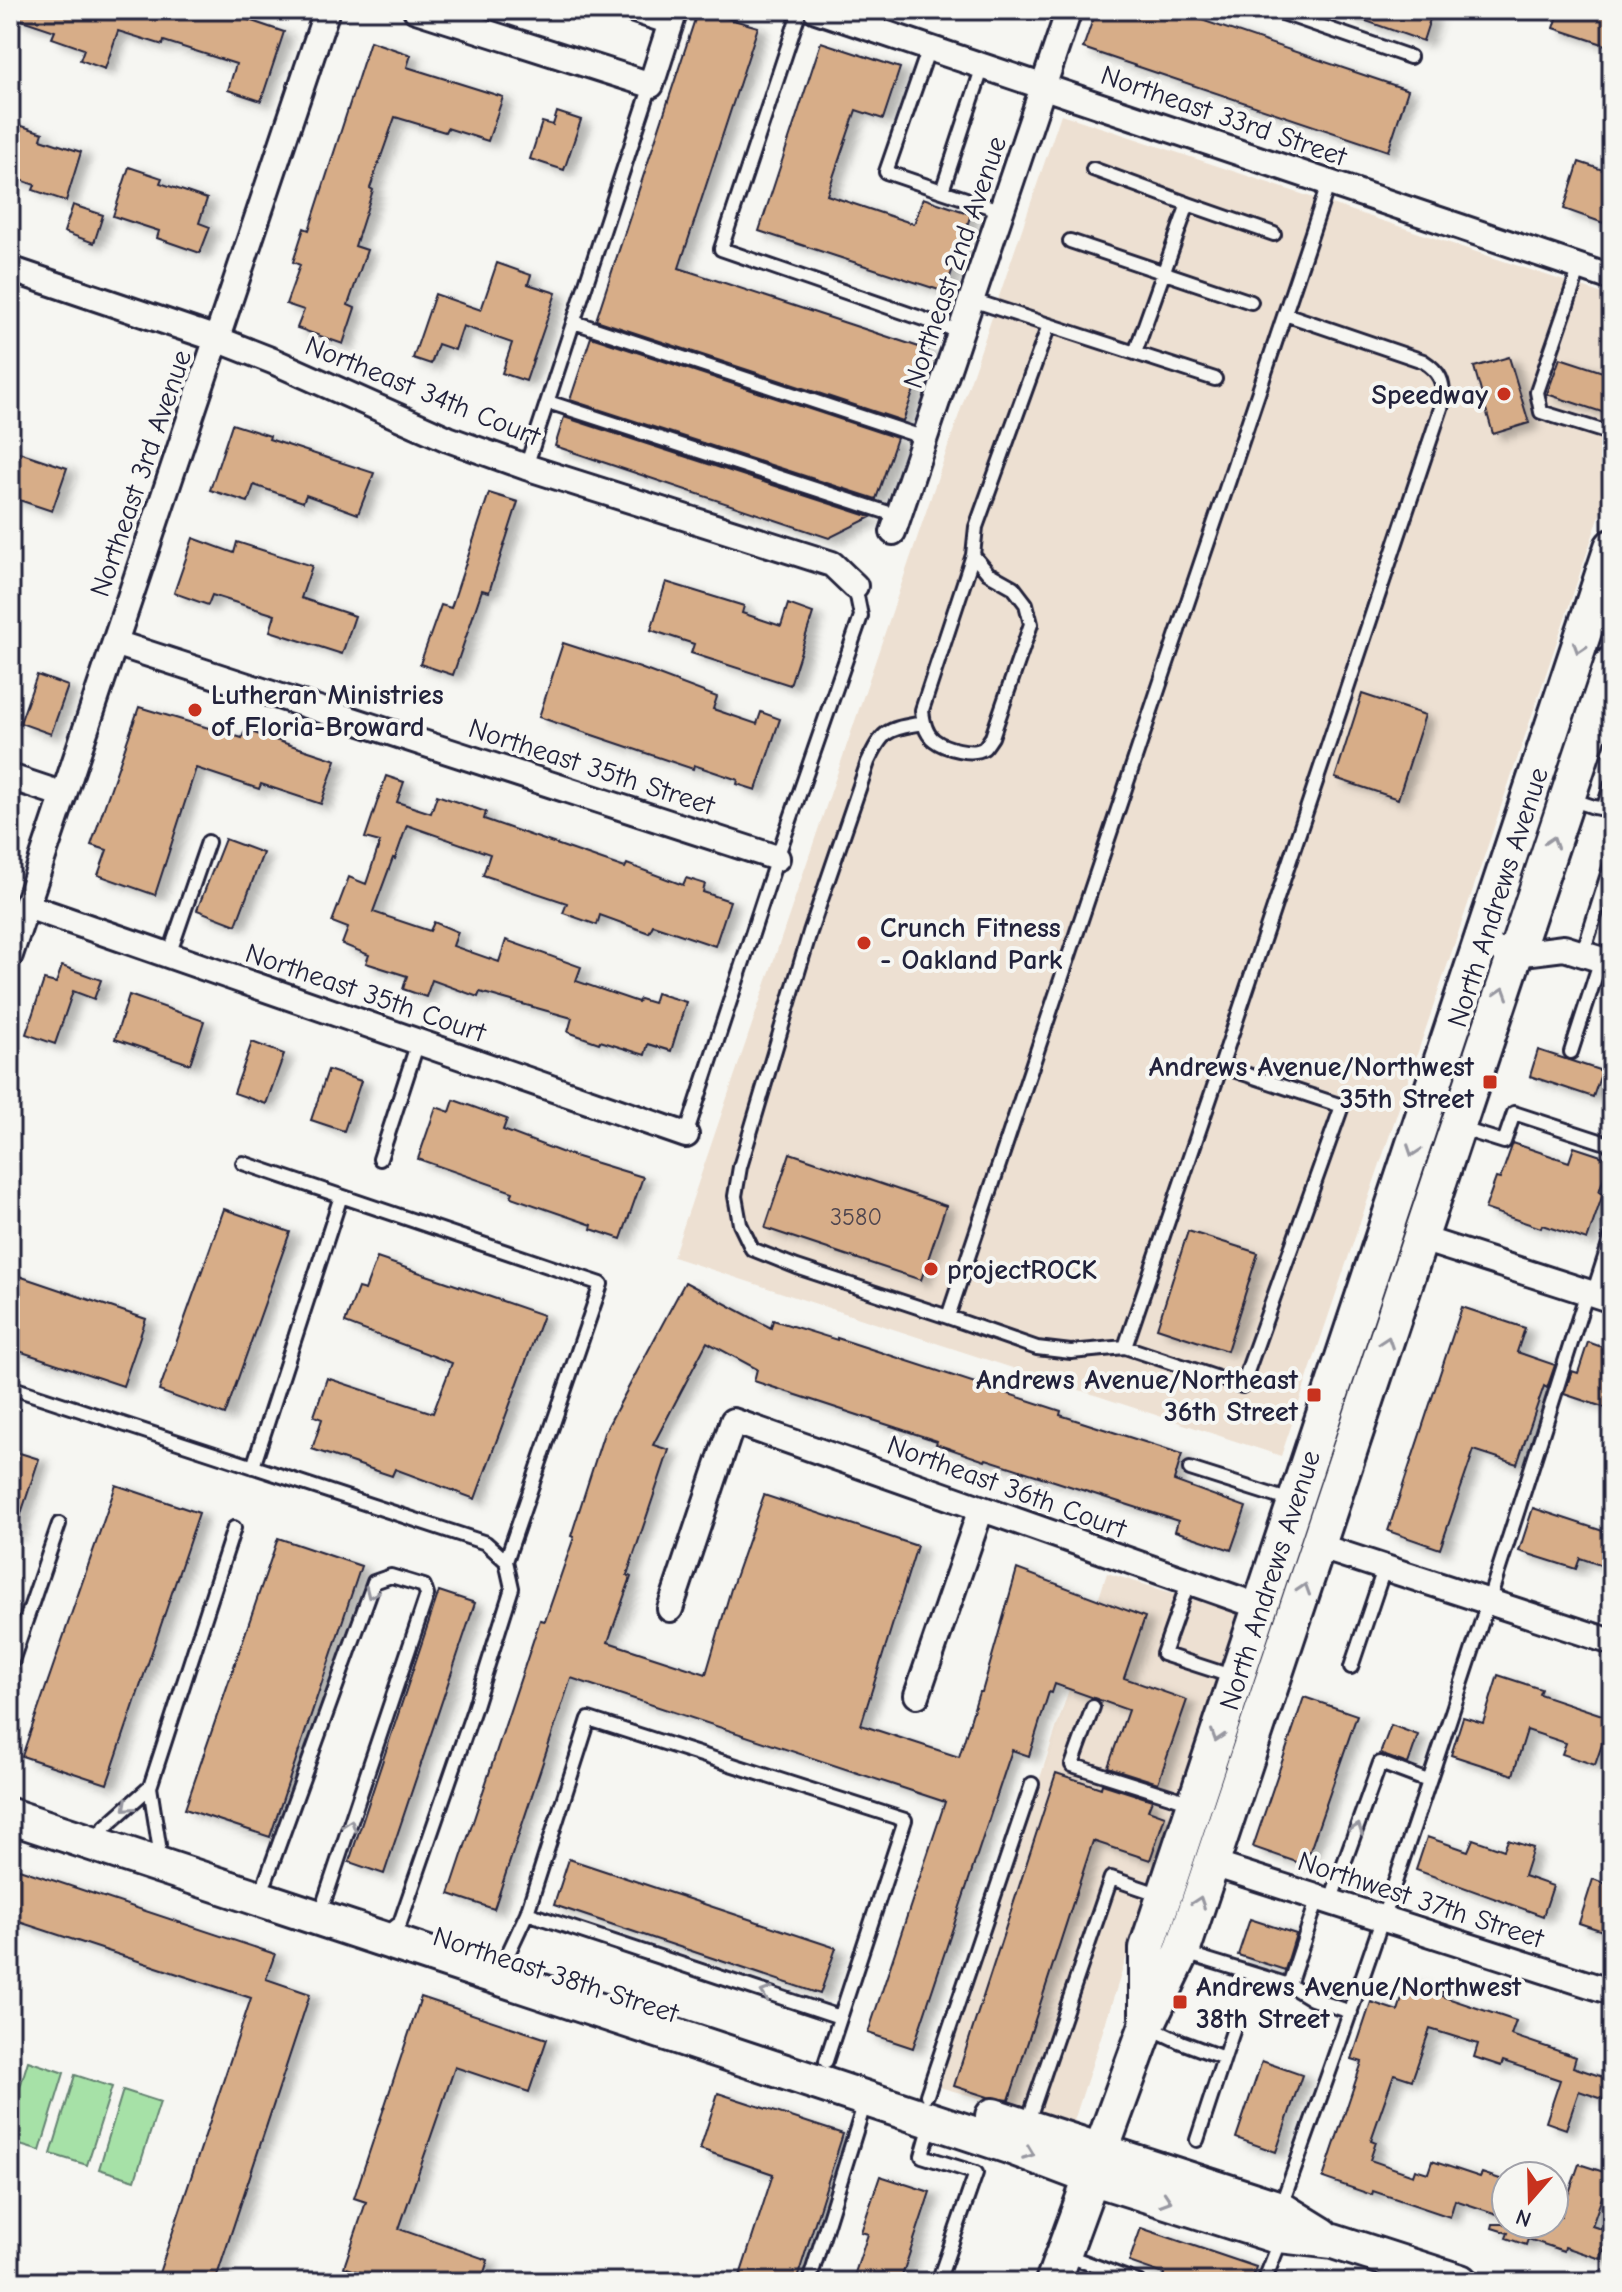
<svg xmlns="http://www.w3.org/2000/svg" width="1622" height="2292" viewBox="0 0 1622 2292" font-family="'Comic Neue',sans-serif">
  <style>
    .built { fill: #ede0d2 }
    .green { fill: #a6e1a7; stroke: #648271; stroke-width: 2 }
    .building { fill: #d7ad88; stroke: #22223b; stroke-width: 2; filter: url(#shadow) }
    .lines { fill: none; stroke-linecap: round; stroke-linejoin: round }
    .lane-casing { stroke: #22223b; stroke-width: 18 }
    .street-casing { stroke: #22223b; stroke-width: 30 }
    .secondary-casing { stroke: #22223b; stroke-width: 40 }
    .lane { stroke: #f6f6f2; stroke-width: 12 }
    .street { stroke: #f6f6f2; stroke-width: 24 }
    .secondary { stroke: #f6f6f2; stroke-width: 34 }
    .oneway { stroke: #9797a0 }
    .poi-dot { fill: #c8321e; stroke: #f6f6f2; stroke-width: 3 }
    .labels { text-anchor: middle; stroke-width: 8; stroke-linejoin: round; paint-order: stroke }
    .number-label { font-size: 24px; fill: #4f454e }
    .street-label { font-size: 28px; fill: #22223b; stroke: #f6f6f2 }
    .poi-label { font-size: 28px; font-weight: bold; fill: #22223b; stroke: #f6f6f2; text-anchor: start }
  </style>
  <defs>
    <filter id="shadow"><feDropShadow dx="9" dy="5" stdDeviation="4" flood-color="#0004"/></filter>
  </defs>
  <rect width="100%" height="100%" fill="#f6f6f2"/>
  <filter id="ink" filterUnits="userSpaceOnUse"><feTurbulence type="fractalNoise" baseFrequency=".0125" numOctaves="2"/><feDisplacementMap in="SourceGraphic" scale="16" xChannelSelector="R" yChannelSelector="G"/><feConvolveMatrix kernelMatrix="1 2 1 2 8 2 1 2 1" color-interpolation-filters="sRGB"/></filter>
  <g filter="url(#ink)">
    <path class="built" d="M1061 114 1612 297V479L1281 1456 673 1257Z
      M1107 1573 1237 1613 1073 2124 939 2087Z"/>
    <path class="green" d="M28 2061 64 2073 40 2151 10 2142V2120Z
      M75 2075 112 2087 87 2165 51 2154Z
      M123 2090 160 2102 135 2180 99 2169Z"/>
    <path class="building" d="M10 10H232L231 14 284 32 261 101 228 90 236 64 164 41 163 45 118 31 105 69 80 60 84 49 52 38 55 31 10 16Z
      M698 10 758 27 679 268 928 350 903 421 596 320Z
      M1096 10H1172L1408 90 1388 151 1083 48Z
      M1344 10H1413L1431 16 1423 41 1343 13Z
      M1560 10H1612V47L1554 28Z
      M370 41 411 55 407 67 503 97 488 141 447 128 445 132 395 117 370 188 373 190 355 246 367 250 348 305 355 308 343 344 297 328 304 310 286 304 300 265 293 262 304 228 309 230Z
      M821 42 900 68 883 119 856 110 827 195 914 224 923 198 971 214 945 292 759 231Z
      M557 112 581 120 564 170 530 159 542 122 553 125Z
      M10 122 43 133 41 139 81 152 66 201 33 190 35 185 10 176Z
      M1579 162 1612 173V226L1564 209Z
      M129 167 162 178 160 183 207 199 199 223 210 227 200 253 157 238 159 231 113 216Z
      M73 205 103 215 94 243 64 232Z
      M497 263 531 275 528 284 556 293 526 381 502 373 512 343 463 326 455 350 438 344 431 364 413 358 435 294 481 310Z
      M591 337 897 438 876 499 570 400Z
      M1509 357 1529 423 1493 434 1474 367Z
      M1560 358 1612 375V401L1608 414 1547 394Z
      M564 417 871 517 829 538 555 446Z
      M232 424 270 436 269 439 374 473 358 514 306 495 303 502 254 485 248 502 210 490Z
      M10 449 67 468 52 511 10 497Z
      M489 493 518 502 489 592 482 590 453 675 420 664 441 605 451 608Z
      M193 538 234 553 237 542 312 566 301 598 355 616 342 654 270 631 275 615 212 595 208 605 174 593Z
      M666 582 744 606 742 613 781 626 788 604 813 613 790 685 691 653 694 644 651 630Z
      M563 643 640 668 717 697 713 709 757 724 761 712 780 719 756 790 737 784 738 780 694 765 693 769 539 717Z
      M37 675 68 686 51 734 20 723Z
      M1362 694 1425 715 1398 799 1335 778Z
      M139 707 242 738 245 730 336 760 321 804 261 784 259 789 196 768 155 895 98 875 107 850 91 845Z
      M386 776 404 782 397 802 431 813 437 795 486 812 484 819 625 868 627 864 683 885 686 878 705 884 703 892 730 901 715 946 653 925 649 933 600 915 597 925 563 913 567 903 483 875 490 854 407 825 395 859 393 858 373 912 430 931 434 922 458 932 453 946 499 962 506 940 581 967 576 981 638 1002 640 999 653 1003 656 993 686 1002 671 1051 648 1044 645 1055 600 1041 599 1043 568 1032 572 1018 480 992 478 997 432 980 426 997 403 989 407 976 366 963 369 955 342 944 348 928 332 922 349 877 366 884 380 842 365 838Z
      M225 839 263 853 236 925 197 910Z
      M62 966 101 980 94 999 73 991 55 1044 26 1034 44 980 56 983Z
      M129 995 204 1021 190 1064 115 1039Z
      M252 1042 284 1054 266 1104 234 1093Z
      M1538 1050 1602 1071 1593 1097 1530 1076Z
      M328 1070 361 1081 344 1131 311 1120Z
      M454 1100 507 1119 503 1130 561 1152 643 1177 621 1239 591 1229 592 1225 511 1197 513 1192 418 1159 436 1107 450 1112Z
      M1513 1143 1569 1162 1574 1147 1610 1159 1599 1192 1603 1194 1587 1240 1542 1225 1541 1228 1485 1209 1496 1178 1500 1179Z
      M790 1153 946 1206 921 1280 765 1228Z
      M224 1209 290 1232 225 1415 159 1391Z
      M1188 1231 1258 1253 1227 1351 1157 1328Z
      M377 1258 543 1315 475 1499 395 1469 392 1476 312 1449 322 1419 314 1416 327 1378 433 1413 452 1363 345 1323 358 1288 365 1290Z
      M10 1273 146 1319 123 1386 10 1348Z
      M685 1282 771 1328 773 1320 837 1340V1338L1061 1411 1060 1415 1182 1454 1174 1481 1246 1507 1231 1550 1175 1531 1178 1521 986 1459 985 1461 936 1444 937 1441 754 1381 757 1369 707 1342 653 1445 669 1450 627 1575 631 1577 608 1642 706 1674 731 1589 764 1495 917 1546 861 1725 959 1757 979 1692H982L1017 1569 1145 1617 1124 1678 1187 1700 1158 1783 1108 1767 1128 1710 1055 1684 1052 1693 1049 1692 1029 1756 1012 1750 913 2048 868 2033 945 1802 571 1678 494 1909 449 1894 540 1620 545 1621 574 1537 571 1536 604 1433Z
      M1462 1307 1525 1328 1517 1352 1555 1365 1547 1388 1544 1386 1517 1464 1474 1450 1440 1549 1388 1531Z
      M1588 1342 1610 1350 1604 1368 1612 1371V1410L1564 1394 1572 1371 1578 1373Z
      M10 1450 39 1459 14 1535 10 1534Z
      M116 1485 199 1513 107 1784 22 1756Z
      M1533 1508 1612 1534V1569L1580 1558 1576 1569 1519 1551Z
      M278 1538 361 1566 270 1837 185 1809Z
      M439 1591 475 1603 384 1874 349 1862Z
      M1498 1675 1541 1689 1539 1694 1611 1718 1595 1765 1562 1754 1566 1743 1527 1730 1513 1775 1451 1755 1463 1717 1483 1723Z
      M1304 1697 1357 1715 1305 1865 1253 1847Z
      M1391 1725 1418 1735 1408 1764 1380 1754Z
      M1056 1773 1101 1788 1102 1784 1152 1800 1148 1810 1165 1816 1150 1860 1093 1841 1009 2100 988 2097 954 2086Z
      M1427 1837 1468 1851 1473 1839 1504 1850 1508 1840 1533 1848 1524 1876 1553 1886 1543 1916 1416 1870Z
      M569 1859 836 1948 820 1994 554 1905Z
      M13 1867 275 1954 266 1979 310 1994 215 2282H156L251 1998 10 1919V1878Z
      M1593 1879 1612 1886V1934L1579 1923Z
      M1250 1919 1296 1934 1285 1970 1238 1955Z
      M1408 1979 1443 1991 1441 1996 1516 2021 1511 2035 1576 2057 1573 2067 1612 2080V2102L1579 2091 1566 2129 1546 2122 1560 2080 1503 2061 1501 2066 1474 2057 1478 2044 1430 2029 1412 2080 1394 2074 1371 2140 1376 2142 1370 2160 1413 2175 1415 2169 1428 2173 1432 2161 1480 2177 1482 2173 1506 2181V2217L1455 2200 1450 2217 1373 2191 1372 2195 1323 2178 1362 2062 1352 2059 1371 2002 1398 2011Z
      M421 1997 547 2039 529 2092 455 2067 399 2229 488 2260 481 2282H388L344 2267 366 2202 354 2198Z
      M1262 2061 1302 2075 1276 2152 1236 2138Z
      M718 2093 843 2134 796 2282H738L773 2174 700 2149Z
      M1579 2164 1610 2174 1592 2226 1610 2232 1601 2259 1565 2247 1564 2251 1528 2239 1526 2245 1506 2238 1508 2233 1492 2228 1493 2224H1554V2214L1561 2216Z
      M880 2176 930 2192 900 2282H852L868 2234 861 2232Z
      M1141 2228 1256 2267 1251 2282H1161L1164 2274 1129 2262Z"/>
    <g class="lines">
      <g class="lane-casing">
        <path id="lane" d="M615 10 670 28
          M800 10 721 249 961 332
          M1274 10 1410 57
          M929 48 886 172 942 191
          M983 66 942 191 1002 211
          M1093 169 1188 204 1135 353
          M1188 204 1274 234
          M1070 241 1251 302
          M1580 267 1537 392 1541 412 1612 434
          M972 300 1215 379
          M1285 314 1423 361C1440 372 1444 381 1443 402L1221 1066 1342 1106 1242 1386 1125 1347 1071 1352 1037 1348 948 1317 1166 666C1221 505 1275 343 1329 182
          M574 322 925 438
          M548 402 898 516
          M526 467 651 85
          M973 555 922 710C923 721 925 733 934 740 944 748 973 756 984 748 987 745 989 741 992 737L1031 624 1026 604 1013 587 988 573 973 555 976 527 1049 325
          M923 723C887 730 884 728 868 762L810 932 740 1167 735 1196 740 1224 752 1249 797 1267 948 1317
          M1570 799 1594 807 1612 810
          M1603 809 1612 783
          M1583 953 1612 861
          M169 955 208 842
          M1571 1052 1601 959
          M1459 1128 1504 1142 1514 1113 1612 1145
          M686 1135 777 858 861 616 855 586
          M380 1159 418 1042
          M243 1163 601 1284 506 1561
          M1593 1294 1612 1235
          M1125 1347 1221 1066
          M10 1387 486 1543 506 1561 512 1588 474 1709 400 1923 386 1934
          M253 1467 341 1196
          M1190 1469 1291 1501
          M1188 1583 1163 1654 1234 1677
          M10 1667 59 1524
          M1351 1667 1385 1566
          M1093 1707 1072 1765 1192 1803
          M150 1787 234 1528
          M105 1827 150 1787 159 1845
          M266 1880 374 1582 391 1576 424 1586 427 1595 325 1899
          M1318 1898 1289 1985 1312 1999 1351 2012
          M1330 1902 1380 1763 1428 1781
          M527 1913 840 2017
          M1185 1953 1289 1985
          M506 1958 527 1913 589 1719 905 1820 826 2061
          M1149 2027 1181 2042 1224 2058 1237 2019
          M927 2095 1032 1784
          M931 2124 922 2156 976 2173 938 2282
          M1027 2124 1111 1878 1161 1895
          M1197 2140 1224 2058
          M1281 2206C1391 1905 1491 1599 1587 1292
          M1063 2254 1138 2282
          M809 2282 865 2102
          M1264 2282 1281 2239"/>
      </g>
      <g class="street-casing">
        <path id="street" d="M416 10 651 85 675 10
          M816 10 1612 278
          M10 269 217 339 273 361 448 439 526 467 832 564 855 586
          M893 532 1069 10
          M115 643 777 858
          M10 777 64 795
          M27 906 686 1135
          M1502 950 1515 954 1564 948 1612 963
          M10 955 327 10
          M1422 1239 1612 1300
          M1318 1546 1612 1642
          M670 1609 733 1421 1261 1607
          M917 1695 981 1509
          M1213 1864 1612 1992"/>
      </g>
      <g class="secondary-casing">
        <path id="secondary" d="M10 1816 1009 2146 1091 2177 1271 2234 1333 2241 1460 2282
          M1147 2017V1948L1612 547
          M993 2116 1280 2209 1322 2235
          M1053 2282 1147 2025 1182 1952 1612 664"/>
      </g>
      <use href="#lane" class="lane"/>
      <use href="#street" class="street"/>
      <use href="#secondary" class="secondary"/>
    </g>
    <defs><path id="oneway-chevron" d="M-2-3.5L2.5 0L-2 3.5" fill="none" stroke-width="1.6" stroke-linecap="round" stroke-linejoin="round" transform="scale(2)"/></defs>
    <g class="oneway">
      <use href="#oneway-chevron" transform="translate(1579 648) rotate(108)"/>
      <use href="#oneway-chevron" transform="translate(1552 842) rotate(-72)"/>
      <use href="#oneway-chevron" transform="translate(1502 993) rotate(-72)"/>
      <use href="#oneway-chevron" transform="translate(1413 1151) rotate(109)"/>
      <use href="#oneway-chevron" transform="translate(1387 1342) rotate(-71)"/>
      <use href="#oneway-chevron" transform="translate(1304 1589) rotate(-72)"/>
      <use href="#oneway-chevron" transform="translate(371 1593) rotate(114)"/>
      <use href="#oneway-chevron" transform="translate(1217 1736) rotate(108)"/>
      <use href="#oneway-chevron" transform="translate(128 1806) rotate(138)"/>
      <use href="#oneway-chevron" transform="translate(350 1825) rotate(-71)"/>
      <use href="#oneway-chevron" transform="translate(1357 1829) rotate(-70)"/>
      <use href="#oneway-chevron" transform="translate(1199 1902) rotate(-71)"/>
      <use href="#oneway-chevron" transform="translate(766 1993) rotate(-162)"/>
      <use href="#oneway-chevron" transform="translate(1029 2153) rotate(21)"/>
      <use href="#oneway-chevron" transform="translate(1166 2200) rotate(18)"/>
    </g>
  </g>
  <g class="poi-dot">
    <circle cx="1504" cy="394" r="8"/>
    <circle cx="195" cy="710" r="8"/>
    <circle cx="864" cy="943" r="8"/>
    <rect x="1482" y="1074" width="16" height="16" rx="4"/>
    <circle cx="931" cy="1269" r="8"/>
    <rect x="1306" y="1387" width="16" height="16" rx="4"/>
    <rect x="1172" y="1994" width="16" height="16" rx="4"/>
  </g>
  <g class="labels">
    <g class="number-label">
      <text x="856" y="1225">3580</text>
    </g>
    <g class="street-label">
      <text transform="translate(1224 115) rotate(19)" y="10">Northeast 33rd Street</text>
      <text transform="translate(954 262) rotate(-71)" y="10">Northeast 2nd Avenue</text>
      <text transform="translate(423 390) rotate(22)" y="10">Northeast 34th Court</text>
      <text transform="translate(140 473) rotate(-71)" y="10">Northeast 3rd Avenue</text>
      <text transform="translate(592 766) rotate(18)" y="10">Northeast 35th Street</text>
      <text transform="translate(1497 897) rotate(-72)" y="10">North Andrews Avenue</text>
      <text transform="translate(366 992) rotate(19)" y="10">Northeast 35th Court</text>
      <text transform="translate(1007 1486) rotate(20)" y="10">Northeast 36th Court</text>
      <text transform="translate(1269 1580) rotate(-72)" y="10">North Andrews Avenue</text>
      <text transform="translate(1421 1899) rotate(18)" y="10">Northwest 37th Street</text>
      <text transform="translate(556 1974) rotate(18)" y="10">Northeast 38th Street</text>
    </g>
    <g class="poi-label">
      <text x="1488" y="404" text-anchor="end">Speedway</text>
      <text x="211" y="704">Lutheran Ministries<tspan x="211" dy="32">of Floria-Broward</tspan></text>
      <text x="880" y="937">Crunch Fitness<tspan x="880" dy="32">- Oakland Park</tspan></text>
      <text x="1474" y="1076" text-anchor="end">Andrews Avenue/Northwest<tspan x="1474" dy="32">35th Street</tspan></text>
      <text x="947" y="1279">projectROCK</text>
      <text x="1298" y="1389" text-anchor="end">Andrews Avenue/Northeast<tspan x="1298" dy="32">36th Street</tspan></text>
      <text x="1196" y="1996">Andrews Avenue/Northwest<tspan x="1196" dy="32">38th Street</tspan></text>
    </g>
  </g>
  <rect width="1622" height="2292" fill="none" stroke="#f6f6f2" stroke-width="40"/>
  <rect x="20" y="20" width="1582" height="2252" fill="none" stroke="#22223b" stroke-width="3" filter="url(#ink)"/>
  <g transform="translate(1530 2200) rotate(200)"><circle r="38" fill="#f6f6f2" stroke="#a1a1a9" stroke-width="2"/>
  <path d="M0-6L14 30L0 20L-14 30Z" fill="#c8321e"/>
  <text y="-12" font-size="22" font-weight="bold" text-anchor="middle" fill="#22223b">N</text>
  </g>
</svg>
